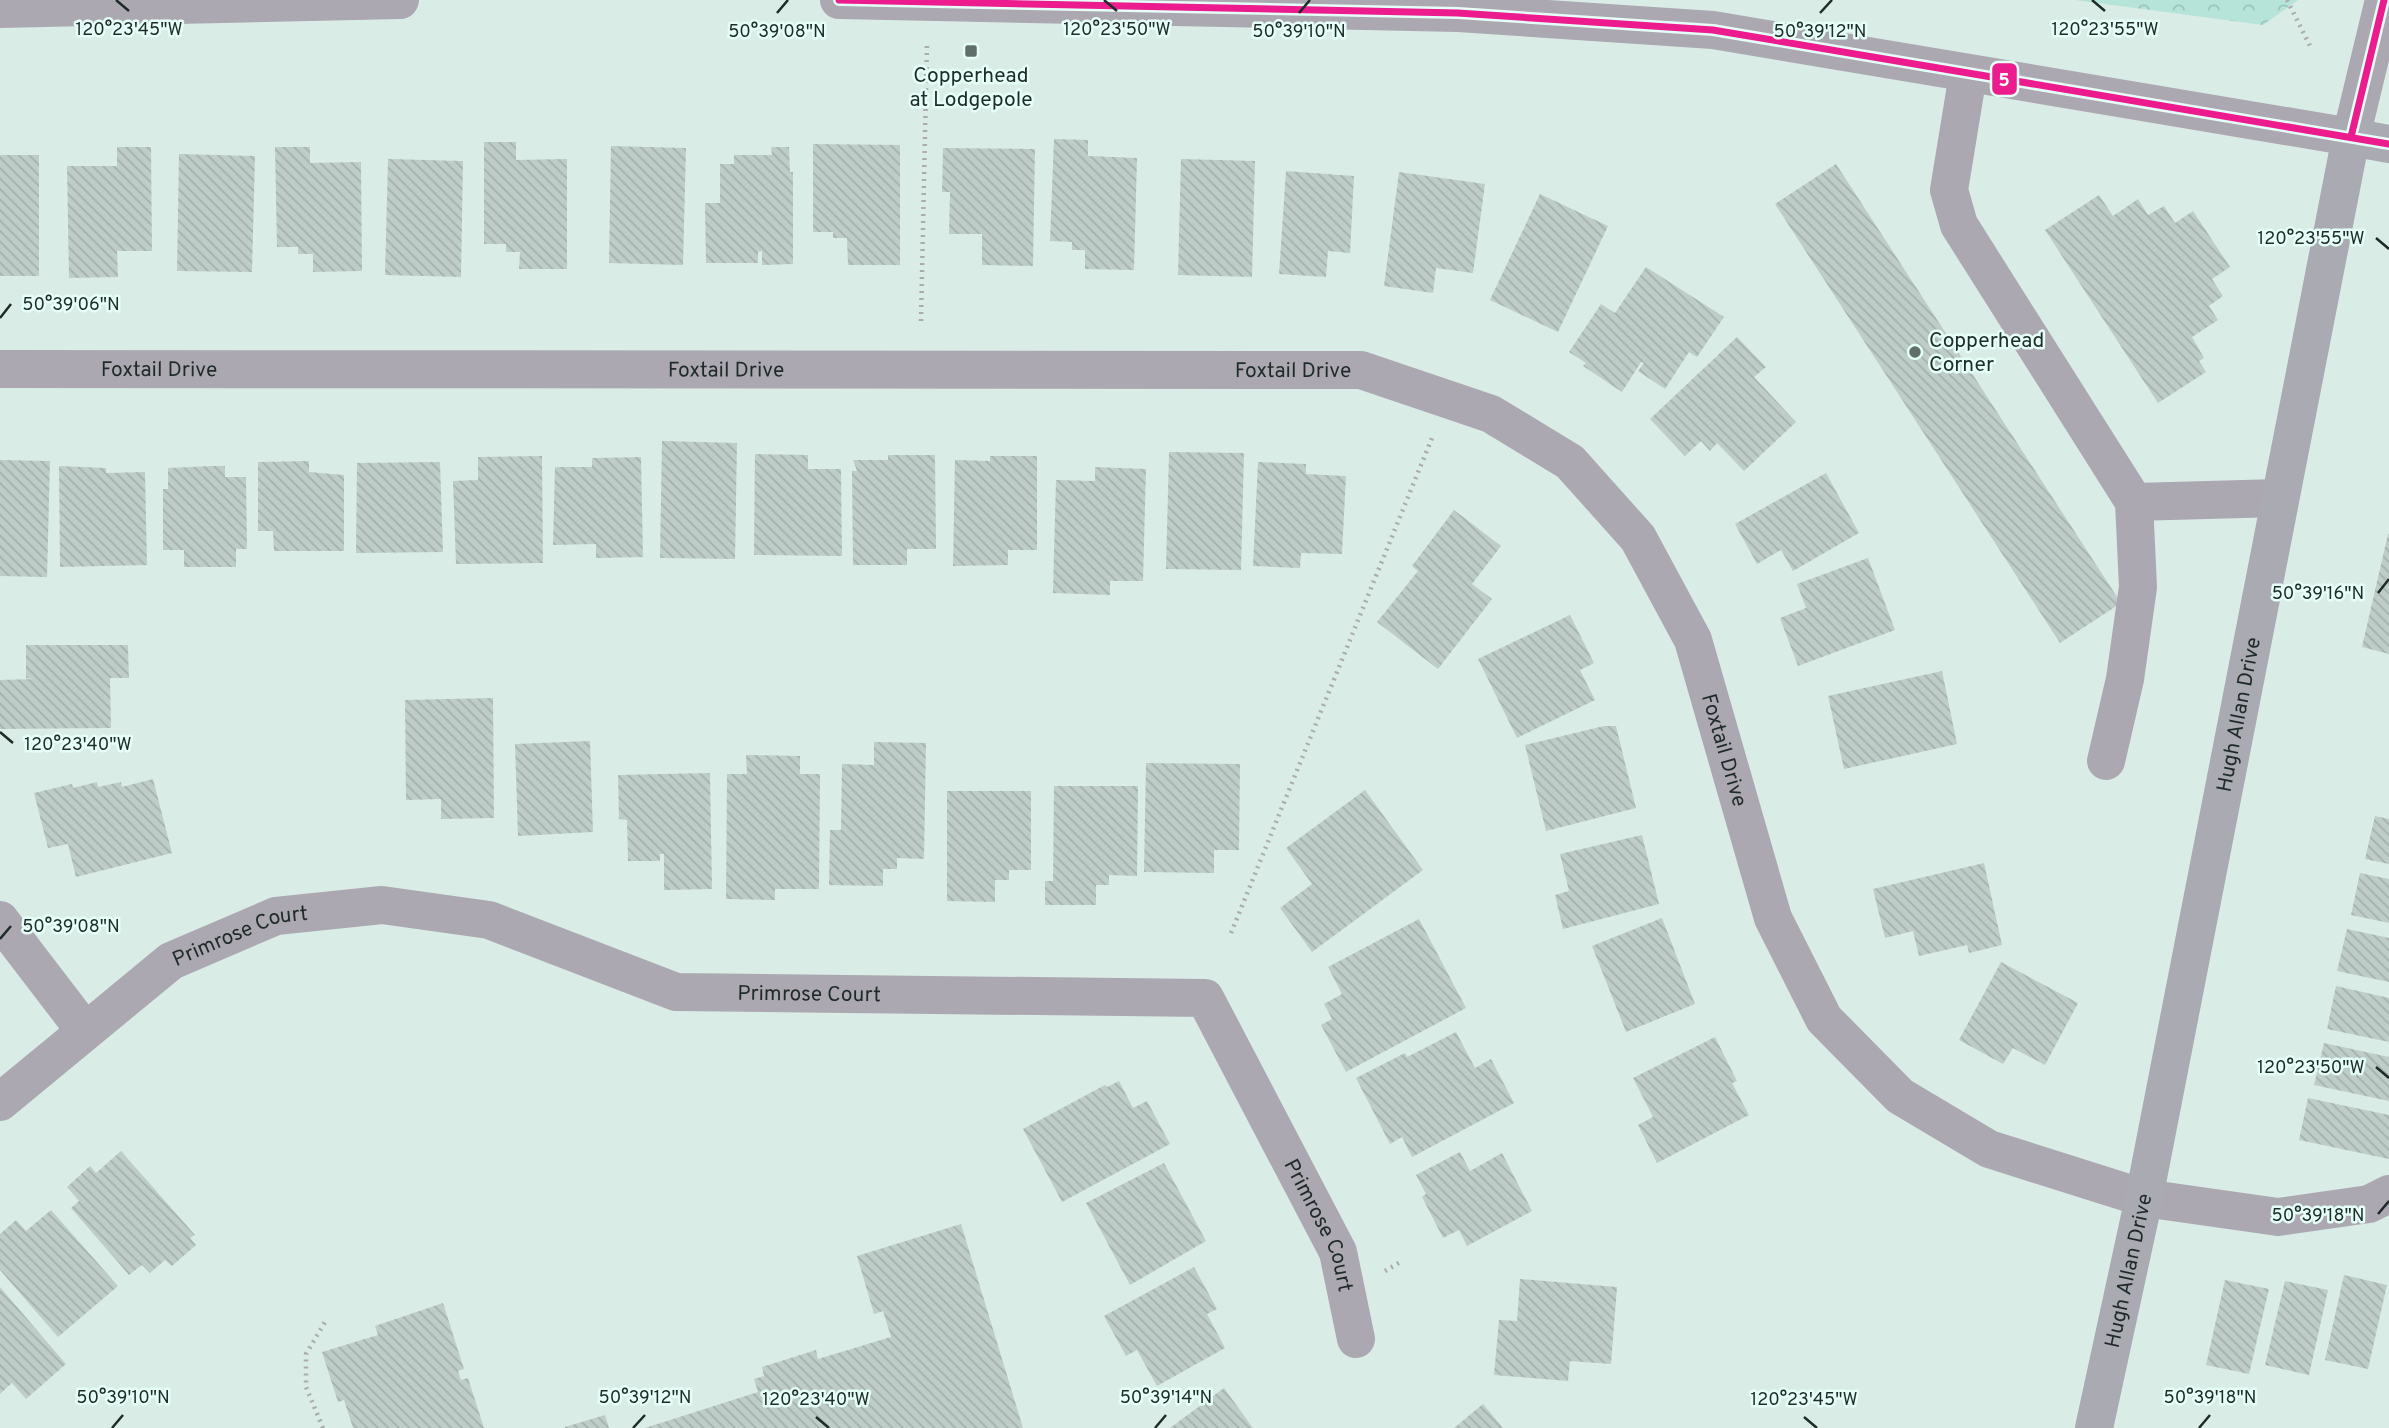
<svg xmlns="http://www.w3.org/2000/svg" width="2389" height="1428" viewBox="0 0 2389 1428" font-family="Overpass,sans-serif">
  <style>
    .forest { fill: url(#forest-crowns) }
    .building { fill: url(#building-back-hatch) }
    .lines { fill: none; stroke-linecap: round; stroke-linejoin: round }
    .path { stroke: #a9abaf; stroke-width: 4.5; stroke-dasharray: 2 5; stroke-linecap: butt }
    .minor { stroke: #aca8b2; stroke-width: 38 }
    .major { stroke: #aaabb2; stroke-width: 38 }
    .bus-1-casing { stroke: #e5fef7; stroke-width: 12 }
    .bus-1 { stroke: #ec1b8e; stroke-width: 7 }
    .ticks { fill: none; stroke: #1f2b28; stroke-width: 2.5 }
    .poi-dot { fill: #606f6a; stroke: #e5fef7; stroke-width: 2.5 }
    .labels { text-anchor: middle; stroke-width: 5; stroke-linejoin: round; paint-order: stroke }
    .poi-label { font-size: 21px; fill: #1f2b28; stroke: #e5fef7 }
    .street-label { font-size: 21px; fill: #1f2b28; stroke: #e5fef7 }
    .ticks-label { font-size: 18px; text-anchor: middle; fill: #1f2b28; stroke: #e5fef7; stroke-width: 5; stroke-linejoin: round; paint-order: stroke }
    .line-badge { stroke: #e5fef7; stroke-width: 2.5 }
    .badge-label { font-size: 19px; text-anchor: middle; font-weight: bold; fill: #fff }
  </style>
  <defs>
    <pattern id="forest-crowns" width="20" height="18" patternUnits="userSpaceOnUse" patternTransform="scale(1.75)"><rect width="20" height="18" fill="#b6e4d8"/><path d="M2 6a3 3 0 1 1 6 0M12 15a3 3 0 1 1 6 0" fill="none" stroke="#9cc4b9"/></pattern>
    <pattern id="building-back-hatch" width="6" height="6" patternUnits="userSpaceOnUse" patternTransform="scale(1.75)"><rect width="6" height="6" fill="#bfcdc8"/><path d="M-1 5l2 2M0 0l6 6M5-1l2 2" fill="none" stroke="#a4b0ac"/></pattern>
  </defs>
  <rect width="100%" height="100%" fill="#daece6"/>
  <path class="forest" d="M2075 0H2298L2263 25Z"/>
  <path class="building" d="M1054 139 1088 140V156L1137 158 1134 270 1085 269V250H1072V242L1050 241Z
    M484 142H516V160L567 159V269H519L520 252H506V244H484Z
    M813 144 900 145V265H848L847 238H833V232H813Z
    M611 146 686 148 683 265 609 263Z
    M117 147H151L152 251H117L118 277 69 278 67 166H117Z
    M275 147H310V163L361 162 362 271 313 272V254H298V247H277Z
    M771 147H789L790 172H793V264L762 265V251L758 252V263H706L705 203H720V164H734V155H772Z
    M943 148 1035 149 1033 266 982 265V234H949L950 192H942Z
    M179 154 255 156 252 272 177 271Z
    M0 155H39V276H0Z
    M388 159 463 161 461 277 385 275Z
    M1181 159 1255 161 1252 277 1178 275Z
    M1836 164 2121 603 2060 643 1775 204Z
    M1286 171 1354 176 1350 253 1328 251 1326 277 1279 274Z
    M1399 172 1485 184 1473 273 1436 268 1433 293 1384 286Z
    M1540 194 1608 226 1558 332 1490 300Z
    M2099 195 2113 216 2138 199 2148 215 2164 206 2175 223 2193 211 2230 267 2212 279 2223 296 2209 306 2218 320 2192 337 2204 358 2199 361 2206 372 2158 403 2045 230Z
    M1646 267 1724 317 1697 357 1689 352 1665 389 1638 371 1644 363 1641 362 1622 392 1583 366 1586 363 1569 352 1601 304 1615 313Z
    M1737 337 1766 367 1754 377 1796 422 1744 471 1717 443 1710 451 1701 441 1685 456 1650 419Z
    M662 441 737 443 735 559 660 558Z
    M1169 452 1244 453 1241 570 1166 569Z
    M755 454 808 455V469H841L842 556 754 555Z
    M888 455H935L936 549H907V565H853L852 471H857L853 460H888Z
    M542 456 543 563 456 564 453 481 478 480V457Z
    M990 456H1037V550H1008V565L953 566 955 460 990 461Z
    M641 457 643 557 596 558V544L553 545 555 467H592V458Z
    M0 460 50 461 47 577 0 576Z
    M309 461V472L344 475V551H274L273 531H258V462Z
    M440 462 443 552 356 553 357 463Z
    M1258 462 1306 464V474L1346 476 1342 554 1301 553 1300 568 1253 566Z
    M59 466 106 468V473L145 472 147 565 60 567Z
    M212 466H225V477H246L247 549H236V567H184V550H163V489H168V468Z
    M1095 467 1146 469 1143 581H1110V595L1053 593 1056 480 1095 481Z
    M1826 473 1859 533 1793 571 1781 550 1757 564 1735 524Z
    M1454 510 1501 546 1472 584 1492 599 1438 669 1377 622 1418 571 1412 566Z
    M2388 534H2389V654L2362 647Z
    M1868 558 1895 630 1798 666 1780 618 1806 608 1797 584Z
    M1570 615 1594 663 1580 670 1595 700 1517 738 1478 659Z
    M26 645H128L129 678H110L111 728 0 729V680L34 679 26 678Z
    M1942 671 1957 744 1844 769 1828 696Z
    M493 698 494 818 441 819V799L406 800 405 700Z
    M1604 726H1616L1636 808 1546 831 1525 745Z
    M590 741 593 832 518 836 515 744Z
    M874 742 926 743 924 859 897 858V869H883V886L829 885 830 830H841L842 764 874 765Z
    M746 755 800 756V774H820L819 889H775V900L726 899 727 774H747Z
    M1146 763 1240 764 1239 850H1214V873L1144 872Z
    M710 773 712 889 664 890V854H660V861H628L627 820 619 819 618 775Z
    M153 779 172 853 76 877 68 844 48 848 34 793 72 784 73 788 97 782 98 787 121 782 122 787Z
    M1054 786H1138L1137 876 1109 875V885H1096V905H1045V881H1053Z
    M1365 790 1423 870 1312 952 1280 908 1312 884 1286 848Z
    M947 791H1031V870H1009V880H995V902L947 901Z
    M2375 816 2389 819V864L2365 859Z
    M1642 835 1659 904 1563 929 1555 895 1569 891 1560 854Z
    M1984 863 2002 945 1969 953 1967 945 1919 956 1913 931 1885 938 1873 889Z
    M2360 873 2389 879V923L2351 915Z
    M1662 918 1695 1004 1626 1032 1592 946Z
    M1419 919 1466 1008 1346 1072 1321 1025 1332 1019 1324 1004 1342 994 1328 967Z
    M2347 929 2389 938V982L2337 971Z
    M2001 962 2078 1003 2045 1065 2013 1048 2003 1064 1959 1040Z
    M2336 986 2389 998V1042L2327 1029Z
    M1456 1032 1475 1068 1491 1059 1514 1103 1412 1157 1402 1137 1390 1144 1356 1078 1405 1053 1407 1057Z
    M1715 1037 1737 1081 1732 1083 1749 1115 1657 1163 1638 1125 1653 1117 1633 1078Z
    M2324 1043 2389 1057V1101L2314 1085Z
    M1119 1081 1133 1108 1147 1101 1170 1144 1062 1202 1023 1129 1105 1085 1107 1087Z
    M2308 1098 2389 1115V1159L2299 1140Z
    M121 1151 195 1235 190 1238 196 1245 172 1266 165 1260 150 1273 142 1265 129 1275 71 1208 79 1201 67 1187 90 1166 96 1173Z
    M1460 1152 1470 1171 1502 1153 1532 1211 1467 1246 1459 1230 1443 1238 1422 1197 1426 1194 1416 1175Z
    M1164 1163 1206 1241 1130 1285 1086 1203Z
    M51 1210 118 1286 58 1337 0 1270V1234L16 1220 26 1231Z
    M961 1224 1023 1428H645L758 1392 754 1379 764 1376 762 1367 816 1350 818 1359 891 1337 883 1311 874 1314 857 1256Z
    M1194 1267 1217 1309 1207 1314 1225 1348 1157 1386 1137 1350 1126 1356 1104 1316Z
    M2344 1275 2387 1285 2368 1369 2325 1360Z
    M1520 1279 1617 1287 1611 1364 1570 1361 1568 1381 1494 1375 1499 1320 1517 1321Z
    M2225 1280 2269 1289 2249 1374 2206 1365Z
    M2285 1281 2328 1290 2309 1375 2265 1365Z
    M0 1287 66 1364 26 1399 12 1383 0 1394Z
    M443 1303 464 1369 458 1371 461 1380 468 1378 484 1428H353L344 1400 338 1402 322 1352 378 1335 375 1326Z
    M1224 1388 1253 1428H1170Z
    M1483 1404 1503 1428H1454Z
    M605 1415 609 1428H565V1427Z"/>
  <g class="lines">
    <path class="path" d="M2287 0 2312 50
      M921 321 927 42
      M1231 933 1432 438
      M1385 1271 1402 1261
      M323 1428 306 1387V1354L325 1322"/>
    <g class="minor">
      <path d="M839 0 1458 13 1713 30 2351 137 2384 0"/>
      <path d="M0 9 400 0"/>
      <path d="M1968 74 1949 190 1959 225 2134 502 2138 587 2125 679 2106 761"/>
      <path id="s1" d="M0 369 1361 370 1491 414 1570 462 1638 538 1693 640 1773 918 1824 1019 1900 1096 1989 1149 2144 1198 2278 1217 2369 1204 2389 1194"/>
      <path d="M2134 502 2280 498"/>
      <path d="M0 920 85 1031"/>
      <path id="s2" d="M0 1102 171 961 276 916 382 905 489 920 676 992 1205 998 1338 1252 1356 1339"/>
    </g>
    <path class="major" id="s3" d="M2094 1428 2144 1198 2351 137 2389 144"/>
    <g class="bus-1-casing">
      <path id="bus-1" d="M839 0 1458 13 1713 30 2389 144
        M2351 137 2384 0"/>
    </g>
    <use href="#bus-1" class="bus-1"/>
  </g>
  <path class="ticks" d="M116 0 129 11M1104 0 1117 11M2092 0 2105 11M777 13 788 0M1299 13 1310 0M1820 13 1832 0M2376 238 2389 249M0 318 11 304M2378 593 2389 579M0 732 13 743M0 939 11 926M2376 1067 2389 1078M2378 1214 2389 1201M816 1417 829 1428M1804 1417 1817 1428M112 1428 123 1415M633 1428 645 1415M1155 1428 1166 1415M2199 1428 2210 1415"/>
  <g class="poi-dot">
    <rect x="964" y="44" width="14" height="14" rx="3.5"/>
    <circle cx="1915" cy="352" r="7"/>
  </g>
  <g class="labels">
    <g class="poi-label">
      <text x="971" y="82">Copperhead<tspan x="971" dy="24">at Lodgepole</tspan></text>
      <text x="1929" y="347" text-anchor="start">Copperhead<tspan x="1929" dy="24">Corner</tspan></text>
    </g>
    <g class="street-label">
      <text dy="7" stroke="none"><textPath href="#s1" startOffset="159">Foxtail Drive</textPath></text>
      <text dy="7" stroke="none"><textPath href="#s1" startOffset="726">Foxtail Drive</textPath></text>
      <text dy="7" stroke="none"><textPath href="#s1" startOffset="1293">Foxtail Drive</textPath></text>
      <text dy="7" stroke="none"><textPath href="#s3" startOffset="728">Hugh Allan Drive</textPath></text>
      <text dy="7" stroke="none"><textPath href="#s1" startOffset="1923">Foxtail Drive</textPath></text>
      <text dy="7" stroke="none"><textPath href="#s2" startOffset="296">Primrose Court</textPath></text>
      <text dy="7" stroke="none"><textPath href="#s2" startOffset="884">Primrose Court</textPath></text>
      <text dy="7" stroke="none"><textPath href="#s2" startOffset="1535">Primrose Court</textPath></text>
      <text dy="7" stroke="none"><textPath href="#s3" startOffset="161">Hugh Allan Drive</textPath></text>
    </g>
  </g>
  <g class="ticks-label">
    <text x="129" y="35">120°23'45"W</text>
    <text x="1117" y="35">120°23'50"W</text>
    <text x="2105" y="35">120°23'55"W</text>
    <text x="777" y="37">50°39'08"N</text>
    <text x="1299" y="37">50°39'10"N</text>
    <text x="1820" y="37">50°39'12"N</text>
    <text x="2311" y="244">120°23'55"W</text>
    <text x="71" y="310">50°39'06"N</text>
    <text x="2318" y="599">50°39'16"N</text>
    <text x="78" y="750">120°23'40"W</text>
    <text x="71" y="932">50°39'08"N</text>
    <text x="2311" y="1073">120°23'50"W</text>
    <text x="2318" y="1221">50°39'18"N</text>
    <text x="123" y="1403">50°39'10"N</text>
    <text x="645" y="1403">50°39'12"N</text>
    <text x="1166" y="1403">50°39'14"N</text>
    <text x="2210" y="1403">50°39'18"N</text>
    <text x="816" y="1405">120°23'40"W</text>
    <text x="1804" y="1405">120°23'45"W</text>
  </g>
  <rect class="line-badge" x="1991" y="62" width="27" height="34" rx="7" fill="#ec1b8e"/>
  <g class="badge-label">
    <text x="2004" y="86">5</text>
  </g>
</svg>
